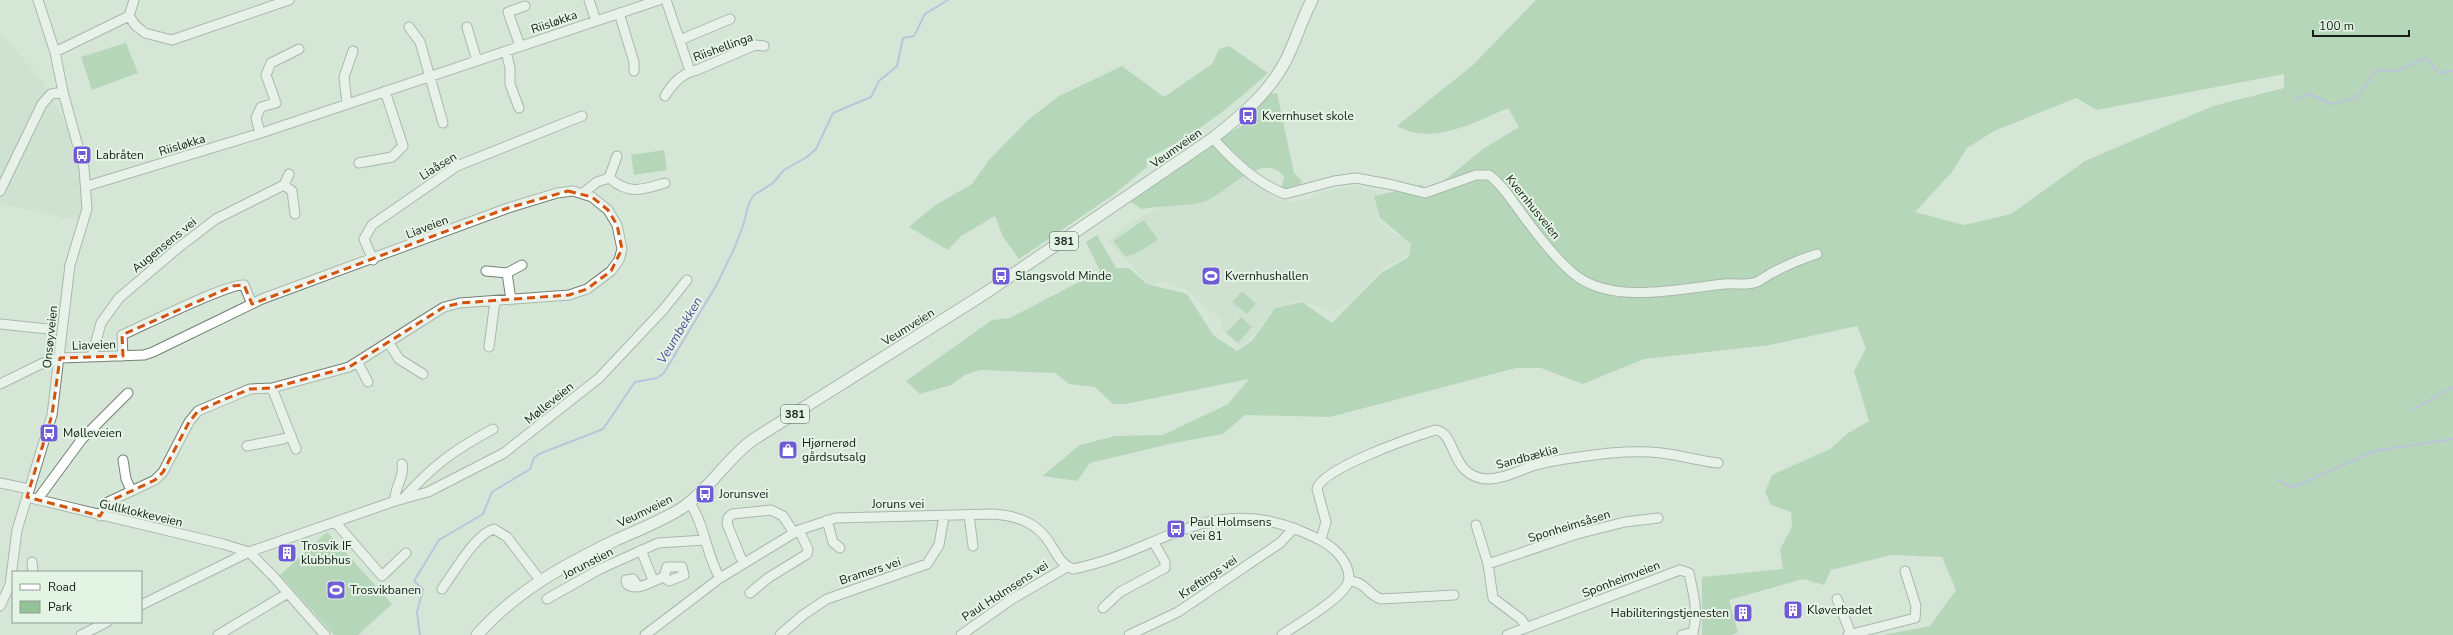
<svg xmlns="http://www.w3.org/2000/svg" width="2453" height="635" viewBox="0 0 2453 635" font-family="'Nunito Sans',sans-serif">
  <style>
    .built { fill: #c8dec9 }
    .green { fill: #91c396; fill-rule: evenodd }
    .lines { fill: none; stroke-linecap: round; stroke-linejoin: round }
    .stream { stroke: #9e9be0; stroke-width: 2 }
    .minor-casing { stroke: #728173; stroke-width: 11 }
    .major-casing { stroke: #728173; stroke-width: 13 }
    .minor { stroke: #fff; stroke-width: 9 }
    .major { stroke: #fff; stroke-width: 11 }
    .marked { fill: none; stroke: #d3530d; stroke-width: 3; stroke-dasharray: 8 5; stroke-linejoin: round }
    .labels { text-anchor: middle; stroke-width: 4; stroke-linejoin: round; paint-order: stroke }
    .shield { fill: #e3f4e4; stroke: #535c54; stroke-width: 1 }
    .shield-label { font-size: 11px; font-weight: bold; fill: #151b16 }
    .street-label { font-size: 12px; fill: #151b16; stroke: #e3f4e4 }
    .poi-label { font-size: 12px; fill: #151b16; stroke: #e3f4e4; text-anchor: start }
    .water-label { font-size: 13px; font-style: italic; fill: #53489b; stroke: #e3f4e4 }
  </style>
  <rect width="100%" height="100%" fill="#d6e6d7"/>
  <path class="built" d="M0 33 42 80 69 130 83 181 82 221 0 204Z
    M1246 176 1276 198 1291 203 1334 189 1356 186 1376 191 1379 204 1378 219 1398 236 1410 238 1418 250 1383 268 1351 301 1333 312 1302 301 1274 307 1255 334 1241 347 1224 333 1220 319 1185 289 1162 282 1150 285 1107 241 1134 221 1162 205 1205 202Z"/>
  <path class="green" d="M1536 0H2453V635H1883L1930 626 1956 590 1942 557 1891 555 1831 570 1824 585 1803 579 1729 600 1738 632 1732 635H1702V577L1783 569 1780 549 1792 527 1791 512 1771 505 1765 492 1772 475 1830 449 1848 433 1869 421 1854 371 1866 348 1857 326 1770 345 1644 359 1583 384 1541 368H1516L1330 417 1245 415 1223 434 1174 443 1090 463 1077 481 1042 476 1080 445 1115 436 1163 435 1228 404 1249 379 1125 404H1113L1095 387 1069 384 1055 373 980 370 965 375 951 385 920 394 906 381 992 320 1010 318 1100 271 1086 242 1097 235 1116 268H1129L1147 284 1187 294 1214 336 1237 351 1252 341 1275 308 1302 302 1332 323 1381 273 1409 257 1411 244 1380 218 1374 196 1421 185 1431 191 1483 149 1519 127 1508 108C1475 122 1432 146 1397 126L1473 65ZM2284 74V88L2213 106 2085 161 2011 214 1964 225 1915 212 1952 172 1967 148 1994 131 2076 98 2097 110Z
    M126 43 138 73 92 90 81 57Z
    M1229 46 1268 73C1232 106 1191 138 1146 159L1147 167 1113 195 1019 259 1003 237 995 216 961 236 948 250 909 227 934 206 972 184 989 160 1029 119 1059 96 1122 66 1164 97 1212 64 1219 49Z
    M1277 93 1294 173 1302 181 1300 188 1281 189 1284 177C1264 149 1227 193 1206 201 1196 206 1157 206 1142 209L1129 201 1225 135 1249 122 1253 112 1268 94Z
    M664 150 667 170 634 175 631 155Z
    M1144 220 1158 240 1135 254 1125 256 1113 241Z
    M1242 291 1256 304 1247 314 1232 302Z
    M1241 317 1252 327 1238 343 1226 333Z
    M327 532 392 604 358 635H334L280 575Z"/>
  <g class="lines">
    <path class="stream" d="M2294 100 2309 94 2331 104 2356 98 2377 70 2397 71 2426 58 2439 73 2453 71
      M2412 410 2453 387
      M2277 480 2293 487 2375 451 2453 439
      M420 635 417 612 423 589 414 581 439 540 483 514 492 492 530 469 534 458 539 454 603 429 635 382 657 378 664 373 717 284 734 249 743 226 749 203 754 195 773 183 784 170 807 157 816 149 833 113 871 97 879 81 897 66 903 38 914 36 925 14 948 0"/>
    <g class="minor-casing">
      <path id="minor" d="M589 0 596 21
        M666 0 690 71
        M619 13 634 62V71
        M129 16 136 26 145 33 172 40 289 0
        M409 27 420 42 443 123
        M467 27 477 61
        M680 40 730 19
        M520 46 508 12 525 6
        M506 51 510 68V84L519 108
        M55 52 129 16 134 0
        M665 96C673 83 682 73 697 70L755 45 764 46
        M347 104 344 77 353 51
        M260 133 256 118 261 107 276 103 266 75 271 63 299 49
        M1213 138C1232 160 1256 183 1285 194L1334 181 1356 178 1393 185 1425 193 1476 175H1489C1503 185 1512 201 1522 214 1535 232 1557 260 1574 274 1611 305 1680 289 1724 284 1735 283 1746 286 1757 282 1761 280 1765 277 1770 274 1785 266 1800 259 1817 254
        M359 163 392 157 403 146 385 91
        M609 178C630 195 641 190 665 183
        M284 185 289 174
        M87 186 264 132 659 0
        M0 191 42 104 51 94 63 92
        M583 193 597 182 609 178 617 156
        M373 260 364 239 372 225 457 166 582 116
        M486 271 507 273 511 300
        M507 273 522 265
        M0 324 48 329
        M389 343 399 359 423 374
        M489 347 495 301
        M92 356 101 323 119 298 178 248 216 219 284 185 292 191 295 214
        M123 356 122 335C143 326 228 283 244 285L252 304
        M358 363 368 382
        M0 384 43 363 60 358 144 355 153 352 262 299 508 208 557 193 573 191 592 197 608 210 617 225 622 249 619 260 611 271 587 289 569 295 460 303 444 307 349 367 272 388 250 389 198 411 189 422 163 472 155 480 108 502 100 516
        M272 388 296 449
        M247 446 283 439 291 435
        M123 460 126 479 131 490
        M0 483 29 489
        M27 497 223 544 249 552 273 576 325 635
        M403 499C432 466 454 450 493 429
        M37 500 82 439 128 393
        M395 501C394 487 405 477 402 464
        M689 502C705 524 706 555 720 578L799 530 836 518 993 514C1018 516 1037 522 1051 545 1057 555 1061 564 1073 569 1157 553 1208 493 1298 530 1315 537 1330 543 1341 557 1346 564 1351 574 1348 583 1340 600 1299 623 1282 635
        M969 515 973 546
        M827 520 833 542 840 548
        M336 523 382 576 406 553
        M1476 525 1488 564 1493 598 1521 619 1526 627
        M1321 539 1326 522 1317 489C1322 468 1413 437 1435 430 1457 431 1449 478 1488 479 1503 479 1518 471 1532 466 1546 462 1564 459 1579 457 1605 453 1635 450 1661 453 1680 455 1699 461 1718 463
        M641 550 653 580
        M32 562 33 572
        M743 563 727 524 728 518 732 514 771 510 783 516 794 533
        M1488 564 1577 534 1625 522 1658 518
        M667 567H682L684 575 669 581 664 577Z
        M1349 581C1367 582 1366 594 1381 599L1454 595
        M638 587 633 579 626 580 627 584C638 592 652 581 664 577
        M442 589C454 573 475 534 494 529L507 537 540 580
        M750 593 768 578 807 554 808 549 799 530
        M547 599 600 569 658 543 704 540
        M1837 599 1851 634
        M141 605 249 552 395 501 428 492 504 453 599 378 663 310 687 280
        M0 606 10 585 17 530 52 415 70 265 87 209 84 168 63 92 55 52 38 0
        M1103 608 1120 592 1165 568V562L1154 543
        M81 635 107 622
        M218 635 288 593
        M645 635 720 578
        M780 635 803 615 827 599 927 564 939 545 944 516
        M961 635 1012 599 1067 567
        M1129 635 1178 612 1280 543 1294 528
        M1507 635 1680 570 1689 573C1693 592 1699 613 1693 632
        M1682 635 1693 632V635
        M1848 635 1915 618 1916 606 1905 571"/>
    </g>
    <g class="major-casing">
      <path id="major" d="M477 635C516 591 564 565 616 540 638 530 662 521 682 508 710 489 727 458 754 439L984 294 1213 138C1242 115 1269 93 1286 60 1296 40 1302 19 1312 0"/>
    </g>
    <use href="#minor" class="minor"/>
    <use href="#major" class="major"/>
  </g>
  <path d="M0 0H2453V635H0ZM568 191 592 197 608 210 617 225 622 249 611 271 587 289 569 295 460 303 444 307 349 367 272 388 250 389 218 402 198 411 189 422 163 472 155 480 108 502 100 516 27 497 52 415 60 358 123 356 122 335 233 286 244 285 252 304 508 208Z" fill="#d6e6d7" fill-opacity=".55" fill-rule="evenodd"/>
  <path class="marked" d="M568 191 592 197 608 210 617 225 622 249 611 271 587 289 569 295 460 303 444 307 349 367 272 388 250 389 218 402 198 411 189 422 163 472 155 480 108 502 100 516 27 497 52 415 60 358 123 356 122 335 233 286 244 285 252 304 508 208Z"/>
  <defs>
    <g id="bus-square" transform="scale(1)"><rect x="-9" y="-9" width="18" height="18" rx="4" fill="#6f5cd6" stroke="#e3f4e4"/><path d="M-5-6H5V4H4V6H2V4H-2V6H-4V4H-5ZM-3.5-4V0h7V-4ZM-3.5 1.2v1.5H-2V1.2ZM2 1.2v1.5H3.5V1.2Z" fill="#fff"/></g>
    <g id="stadium-square" transform="scale(1)"><rect x="-9" y="-9" width="18" height="18" rx="4" fill="#6f5cd6" stroke="#e3f4e4"/><path d="M0-5a6.5 5 0 1 0 0 10a6.5 5 0 1 0 0-10ZM-3.5-1.8h7v3.6h-7Z" fill="#fff"/></g>
    <g id="shop-square" transform="scale(1)"><rect x="-9" y="-9" width="18" height="18" rx="4" fill="#6f5cd6" stroke="#e3f4e4"/><path d="M-5-2.5h2.3a2.7 3.5 0 0 1 5.4 0H5L5.5 6h-11ZM-1.5-2.5h3a1.5 2.3 0 0 0-3 0Z" fill="#fff"/></g>
    <g id="building-square" transform="scale(1)"><rect x="-9" y="-9" width="18" height="18" rx="4" fill="#6f5cd6" stroke="#e3f4e4"/><path d="M-4-6H4V6H1V3H-1V6H-4ZM-2.5-4.3h1.7v1.8h-1.7ZM.8-4.3h1.7v1.8H.8ZM-2.5-1h1.7V.8h-1.7ZM.8-1h1.7V.8H.8Z" fill="#fff"/></g>
  </defs>
  <g fill-rule="evenodd">
    <use href="#bus-square" x="1248" y="116"/>
    <use href="#bus-square" x="82" y="155"/>
    <use href="#bus-square" x="1001" y="276"/>
    <use href="#stadium-square" x="1211" y="276"/>
    <use href="#bus-square" x="49" y="433"/>
    <use href="#shop-square" x="788" y="450"/>
    <use href="#bus-square" x="705" y="494"/>
    <use href="#bus-square" x="1176" y="529"/>
    <use href="#building-square" x="287" y="553"/>
    <use href="#stadium-square" x="336" y="590"/>
    <use href="#building-square" x="1793" y="610"/>
    <use href="#building-square" x="1743" y="613"/>
  </g>
  <g class="labels">
    <g class="shield">
      <rect x="1050" y="232" width="28" height="18" rx="3"/>
      <rect x="781" y="405" width="28" height="18" rx="3"/>
    </g>
    <g class="shield-label">
      <text x="1064" y="245">381</text>
      <text x="795" y="418">381</text>
    </g>
    <g class="street-label">
      <text transform="translate(554 22) rotate(-19)" y="4">Riisløkka</text>
      <text transform="translate(723 47) rotate(-20)" y="4">Riishellinga</text>
      <text transform="translate(182 145) rotate(-17)" y="4">Riisløkka</text>
      <text transform="translate(1176 148) rotate(-35)" y="4">Veumveien</text>
      <text transform="translate(438 166) rotate(-32)" y="4">Liaåsen</text>
      <text transform="translate(1533 207) rotate(51)" y="4">Kvernhusveien</text>
      <text transform="translate(427 227) rotate(-21)" y="4">Liaveien</text>
      <text transform="translate(164 245) rotate(-39)" y="4">Augensens vei</text>
      <text transform="translate(908 327) rotate(-32)" y="4">Veumveien</text>
      <text transform="translate(50 337) rotate(-84)" y="4">Onsøyveien</text>
      <text transform="translate(94 345) rotate(-2)" y="4">Liaveien</text>
      <text transform="translate(549 403) rotate(-39)" y="4">Mølleveien</text>
      <text transform="translate(1527 457) rotate(-15)" y="4">Sandbæklia</text>
      <text x="898" y="508">Joruns vei</text>
      <text transform="translate(645 511) rotate(-26)" y="4">Veumveien</text>
      <text transform="translate(141 513) rotate(13)" y="4">Gullklokkeveien</text>
      <text transform="translate(1569 526) rotate(-17)" y="4">Sponheimsåsen</text>
      <text transform="translate(588 563) rotate(-27)" y="4">Jorunstien</text>
      <text transform="translate(870 571) rotate(-18)" y="4">Bramers vei</text>
      <text transform="translate(1208 577) rotate(-34)" y="4">Kreftings vei</text>
      <text transform="translate(1621 579) rotate(-21)" y="4">Sponheimveien</text>
      <text transform="translate(1005 591) rotate(-33)" y="4">Paul Holmsens vei</text>
    </g>
    <g class="poi-label">
      <text x="1262" y="120">Kvernhuset skole</text>
      <text x="96" y="159">Labråten</text>
      <text x="1015" y="280">Slangsvold Minde</text>
      <text x="1225" y="280">Kvernhushallen</text>
      <text x="63" y="437">Mølleveien</text>
      <text x="802" y="447">Hjørnerød<tspan x="802" dy="14">gårdsutsalg</tspan></text>
      <text x="719" y="498">Jorunsvei</text>
      <text x="1190" y="526">Paul Holmsens<tspan x="1190" dy="14">vei 81</tspan></text>
      <text x="301" y="550">Trosvik IF<tspan x="301" dy="14">klubbhus</tspan></text>
      <text x="350" y="594">Trosvikbanen</text>
      <text x="1807" y="614">Kløverbadet</text>
      <text x="1729" y="617" text-anchor="end">Habiliteringstjenesten</text>
    </g>
    <g class="water-label">
      <text transform="translate(679 330) rotate(-59)" y="5">Veumbekken</text>
    </g>
  </g>
  <rect x="12" y="571" width="130" height="52" fill="#e3f4e4" stroke="#919d92"/>
  <rect x="20" y="584" width="20" height="6" fill="#ffffff" stroke="#919d92"/>
  <text x="48" y="591" font-size="12" fill="#151b16">Road</text>
  <rect x="20" y="601" width="20" height="12" fill="#91c396" stroke="#919d92"/>
  <text x="48" y="611" font-size="12" fill="#151b16">Park</text>
  <path d="M2313 30v6h96v-6" fill="none" stroke="#151b16" stroke-width="2"/>
  <text x="2319" y="30" font-size="12" fill="#151b16" stroke="#e3f4e4" stroke-width="3" paint-order="stroke">100 m</text>
</svg>
